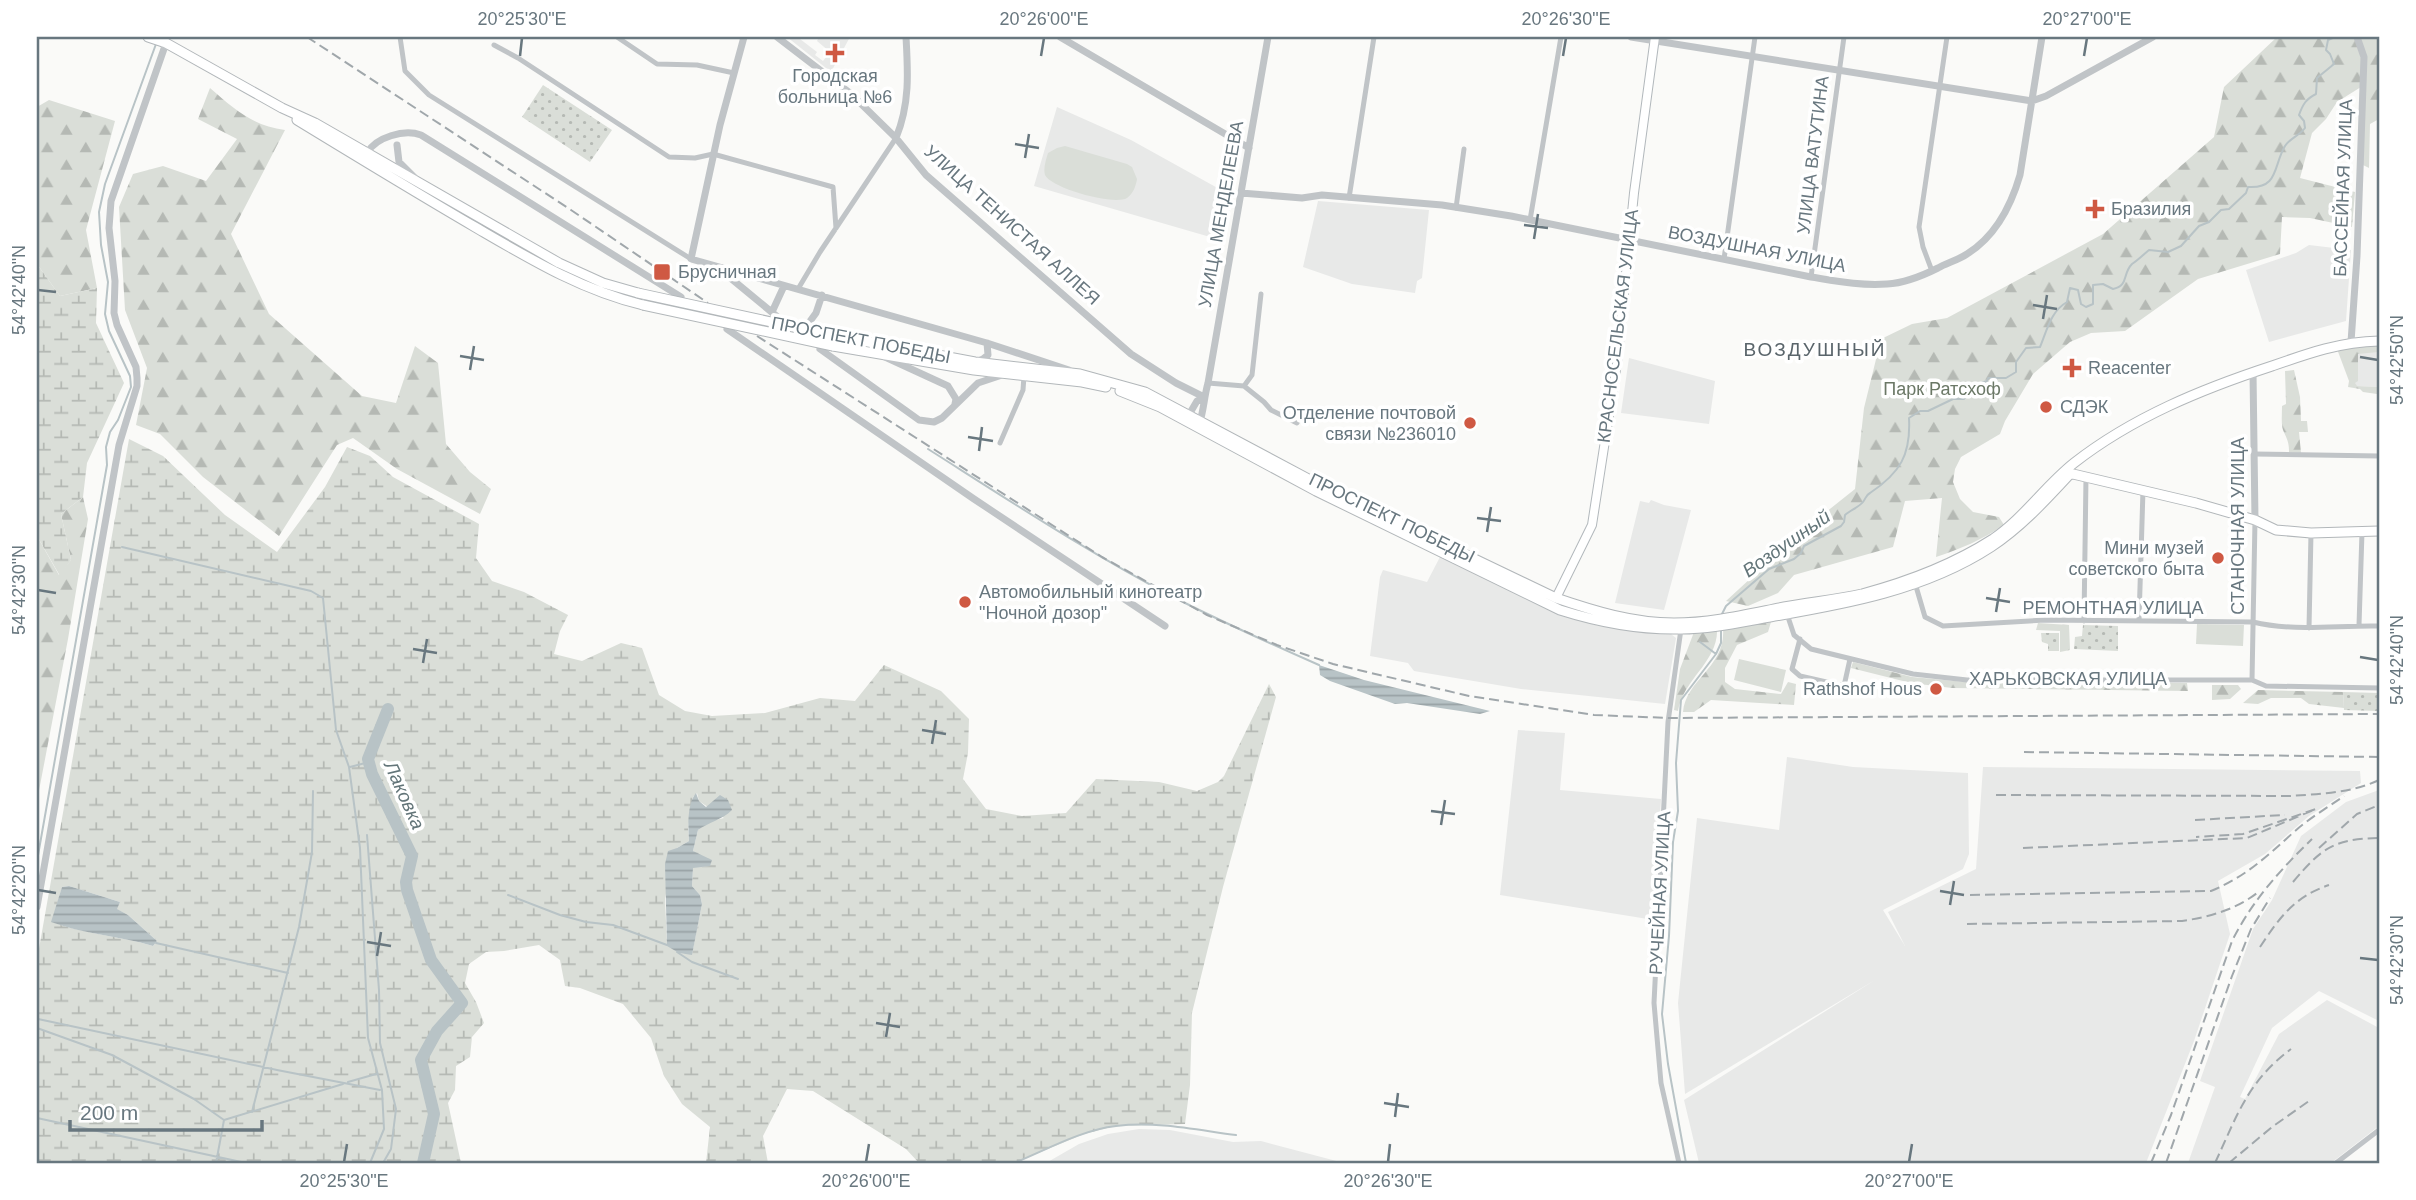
<svg xmlns="http://www.w3.org/2000/svg" width="2416" height="1200" viewBox="0 0 2416 1200" font-family="Helvetica,sans-serif">
  <style>
    .built { fill: #e8e9e8 }
    .green { fill: url(#green-dots) }
    .forest { fill: url(#forest-firs) }
    .wetland { fill: url(#wetland-marsh); fill-rule: evenodd }
    .pitch { fill: #daded8 }
    .water { fill: url(#water-rules) }
    .lines { fill: none; stroke-linecap: round; stroke-linejoin: round }
    .stream { stroke: #b8c3c6; stroke-width: 2 }
    .river { stroke: #b8c3c6; stroke-width: 12 }
    .secondary-casing { stroke: #b2b8bc; stroke-width: 10 }
    .primary-casing { stroke: #b2b7ba; stroke-width: 11 }
    .minor { stroke: #c0c4c7; stroke-width: 5 }
    .tertiary { stroke: #c0c4c7; stroke-width: 7 }
    .secondary { stroke: #fff; stroke-width: 8 }
    .primary { stroke: #fff; stroke-width: 9 }
    .rail { stroke: #a0a7ab; stroke-width: 2; stroke-dasharray: 10 5; stroke-linecap: butt }
    .primary-bridge-casing { stroke: #b2b7ba; stroke-width: 11; stroke-linecap: butt }
    .primary-bridge { stroke: #fff; stroke-width: 9 }
    .ticks { fill: none; stroke: #68777f; stroke-width: 2.5 }
    .poi-dot { fill: #cf5943; stroke: #fff; stroke-width: 2.5 }
    .labels { text-anchor: middle; stroke-width: 7; stroke-linejoin: round; paint-order: stroke }
    .poi-label { font-size: 18px; fill: #68777f; stroke: #fff; text-anchor: start }
    .street-label { font-size: 18px; fill: #68777f; stroke: #fff }
    .park-label { font-size: 18px; fill: #6b7866; stroke: #fff }
    .neighbourhood-label { font-size: 19px; letter-spacing: 2px; fill: #5a656b; stroke: #fff }
    .water-label { font-size: 19px; font-style: italic; fill: #637579; stroke: #fff }
    .neatline { fill: none; stroke: #68777f; stroke-width: 2.5 }
    .ticks-label { font-size: 18px; text-anchor: middle; fill: #68777f }
  </style>
  <defs>
    <pattern id="green-dots" width="8" height="8" patternUnits="userSpaceOnUse" patternTransform="scale(1.75)"><rect width="8" height="8" fill="#daded8"/><path d="M2 2h.1M6 6h.1" fill="none" stroke="#b5b9b4" stroke-width="1.8" stroke-linecap="round"/></pattern>
    <pattern id="forest-firs" width="22" height="20" patternUnits="userSpaceOnUse" patternTransform="scale(1.75)"><rect width="22" height="20" fill="#daded8"/><path d="M5 1l3.5 6h-7zM16 11l3.5 6h-7z" fill="#b5b9b4"/></pattern>
    <pattern id="wetland-marsh" width="20" height="14" patternUnits="userSpaceOnUse" patternTransform="scale(1.75)"><rect width="20" height="14" fill="#daded8"/><path d="M1 5h8M5 5V1M11 12h8M15 12V8" fill="none" stroke="#b5b9b4"/></pattern>
    <pattern id="water-rules" width="6" height="5" patternUnits="userSpaceOnUse" patternTransform="scale(1.75)"><rect width="6" height="5" fill="#b8c3c6"/><path d="M0 2.5h6" fill="none" stroke="#99a3a6"/></pattern>
  </defs>
  <rect width="100%" height="100%" fill="#fafaf8"/>
  <path class="built" d="M787 37H802L800 39 817 52 815 55 823 61 830 52 817 41 818 39 815 37H850L831 72Z
    M1057 107 1131 140 1232 196 1224 241 1034 186Z
    M1318 201 1429 210 1422 278 1417 281 1415 293 1352 284 1303 267Z
    M2309 245 2351 250 2346 321 2269 342 2246 270 2296 253Z
    M2353 344H2378V387L2356 386 2351 381Z
    M1629 358 1715 381 1709 424 1621 413Z
    M1651 500 1664 505 1691 510 1664 610 1615 603 1640 501 1649 503Z
    M1441 555 1562 614 1599 626 1671 634 1676 638 1665 704 1521 689 1414 671 1408 663 1370 656 1380 577 1383 570 1427 582Z
    M1518 730 1565 733 1560 790 1661 799 1654 920 1500 895Z
    M1787 757 1853 767 1968 773 1969 854 1963 869 1883 910 1905 946 1888 912 1976 869 1983 767 2360 771 2361 783 2309 816 2265 854 2218 881 2230 934 2194 1041 2146 1163H1699L1684 1100 1875 980 1685 1094 1678 1003 1697 818 1779 830Z
    M2379 790V1021L2319 991 2272 1028 2240 1097 2245 1099 2279 1034 2327 1000 2379 1028V1126L2331 1163H2188L2215 1087 2200 1081 2253 929 2272 900 2301 836 2346 802Z
    M1139 1129 1170 1130 1233 1142 1261 1141 1344 1163H1046L1079 1144 1108 1134Z"/>
  <path class="green" d="M543 85 612 130 590 162 522 117Z
    M2083 625 2118 626V651L2074 649 2075 637 2082 636Z
    M2041 633H2059V651H2048V644L2042 642Z
    M2343 692 2379 693V711L2344 710Z"/>
  <path class="forest" d="M2277 37H2379V119L2370 124 2369 168 2363 165 2361 87 2337 102 2326 119 2312 133 2300 178 2355 192 2352 227 2310 218 2282 217 2280 254 2198 279 2125 331 2091 333 2070 342 2033 374 2005 421 2000 434 1961 457 1955 469 1953 482 1960 499 1973 512 1999 517 2004 525C1982 540 1960 549 1936 557L1942 498 1905 501 1893 547 1794 575 1778 593 1748 606 1726 601 1801 532 1855 489 1864 408 1881 339 1912 324 1947 318 2103 234 2214 137 2224 87Z
    M210 88C234 109 253 126 285 130L231 234 269 314 362 396 396 403 415 346 438 363 446 444 470 472 491 489 480 514 397 469 353 438 337 445 279 536 203 477 160 434 136 425 147 368 125 310 119 207 133 174 163 166 206 181 237 139 198 119Z
    M49 100 115 121 86 230 97 288 60 296 37 264V107Z
    M2378 344V352L2358 354V381L2355 383 2357 386 2378 387 2377 394 2363 392 2360 389 2348 387 2349 381 2337 349Z
    M2294 370 2300 397 2301 421H2307L2308 432H2299L2301 453 2289 452C2289 442 2287 439 2283 430 2281 423 2282 414 2282 406L2286 404 2285 371Z
    M83 497 88 519 68 639 37 801V536L59 575 71 560 61 514Z
    M1771 622 1768 632 1737 645 1725 668V682L1735 689 1781 694 1788 682 1796 684 1794 705 1711 700 1694 712H1683C1686 679 1726 667 1723 629Z
    M2038 623 2069 625 2070 650 2060 652V631L2036 630Z
    M1717 628C1719 661 1683 679 1678 711L1674 710 1680 669 1694 632Z
    M1853 662 1912 677 1966 682 2187 683 2188 691 1952 688 1911 683 1851 668Z
    M2212 685H2238L2241 689 2230 699 2212 700Z
    M2258 690 2343 692 2344 708 2309 704 2301 698H2271L2258 704 2243 703Z"/>
  <path class="wetland" d="M37 264 60 296 97 288 96 323 124 383 87 463 83 497 61 514 71 560 60 576 37 536Z
    M129 439 163 456 225 515 277 552 325 487 347 447 370 456 393 477 479 524 476 558 492 581 524 592 568 615 560 631 554 654 582 661 621 643 642 648 659 695 685 711 712 716 765 713 820 698 855 701 884 665 941 691 969 719 968 753 963 779 986 809 1022 816 1066 813 1096 779 1159 782 1197 791 1218 782 1224 776 1269 684 1276 697 1223 887 1192 1013 1190 1085 1185 1124 1115 1126 1084 1134 1014 1163H919L906 1149 813 1091 787 1089 763 1136 768 1163H706L710 1127 682 1104 664 1076 651 1038 623 1004 580 988 565 986 560 960 539 945 504 951 486 952 469 964 465 983 476 1002 484 1023 472 1037 470 1057 456 1066 455 1090 448 1103 461 1163H37V960ZM697 793 699 801 724 818 710 821 698 830 693 851 710 866 693 867 692 886 700 895 702 904 692 954 679 953 667 945 665 898 677 848 689 841 688 828 693 797ZM69 886 120 902 116 909 128 915 157 941 153 946C120 936 84 934 52 922L62 887Z"/>
  <path class="pitch" d="M1065 146 1127 164 1132 167 1137 179C1136 186 1133 194 1127 198 1114 206 1051 188 1045 175 1043 168 1046 160 1048 153L1057 148Z
    M2197 624 2244 625 2243 646 2196 644Z
    M1739 659 1786 670 1781 692 1734 680Z"/>
  <path class="water" d="M1319 665 1364 680 1490 711 1480 714 1407 703 1395 704 1330 681 1320 675Z
    M696 793 699 801 706 807 720 795 728 800 732 810C722 820 709 822 698 830L693 851 712 860 710 866 693 868 692 886 700 895 702 904 692 955 679 953 667 946 665 864 668 851 677 848 689 841C688 826 687 804 696 793Z
    M69 886 120 902 117 909 128 915 157 941 153 946C120 936 83 934 51 922L62 887Z"/>
  <g class="lines">
    <path class="stream" d="M928 449C1010 501 1092 555 1179 600 1225 623 1271 644 1319 665
      M122 547 311 591 323 598 336 730 349 767 360 848 368 1038 382 1090 384 1129 370 1163
      M1721 616 1726 606 1769 569 1794 559 1801 553 1804 546 1841 526 1844 522 1845 515C1851 510 1859 507 1863 502 1866 498 1866 495 1870 493 1900 473 1911 455 1909 418L1920 411H1928L1953 399H1964L1975 385 1987 381 1988 378H2006L2016 372V362L2026 348 2040 347C2047 330 2051 311 2067 302L2070 288 2078 290 2081 304 2086 307 2093 304V285L2103 284 2113 289C2129 286 2122 274 2132 264 2138 260 2143 255 2149 250L2168 252 2181 246 2199 226 2209 222 2221 210 2229 209 2246 193 2248 187C2279 189 2273 166 2285 146 2289 139 2299 136 2305 128L2304 121 2299 115C2303 104 2306 99 2316 94L2317 78 2334 64 2330 54 2326 50 2328 40 2335 37
      M1700 642 1716 654
      M350 767 369 762
      M367 835 379 990 380 1043 396 1109 391 1149 383 1163
      M37 861 107 465 106 447 110 432 118 420 131 387 130 376 109 331 105 314 108 282 101 245 99 212 105 184 156 44
      M508 895 560 915 586 922 613 925 667 945
      M156 943 288 973
      M677 952 692 962 738 979
      M37 1025 38 1019 277 1070 380 1090
      M37 1028 112 1055 194 1099 224 1120
      M348 1082 376 1074
      M252 1112 299 927 312 852 313 791
      M37 1118 246 1163
      M216 1163 224 1120 343 1084
      M1014 1163C1046 1150 1081 1130 1116 1126 1157 1121 1197 1130 1236 1135
      M1686 1163 1668 1064 1662 1014 1669 936 1673 842 1678 811 1676 763 1681 700 1716 654 1721 643V629"/>
    <path class="river" d="M388 709 368 759 372 774 412 856 406 882 407 890 431 960 462 1003 437 1031 421 1060 434 1114 423 1163"/>
    <g class="secondary-casing">
      <path id="secondary" d="M1556 598 1592 525 1617 363 1634 193 1655 37"/>
    </g>
    <g class="primary-casing">
      <path id="primary" d="M148 37 166 43 282 108 315 123 559 263 603 283 638 293
        M297 120C356 156 415 192 475 227 530 259 581 290 643 305
        M831 335 975 362 1080 374 1145 392 1316 483 1556 598C1594 611 1633 623 1674 623 1711 623 1748 614 1784 607 1810 602 1836 600 1862 594 1907 582 1954 564 1993 539 2024 518 2045 486 2074 463 2133 417 2202 389 2272 366 2309 353 2340 342 2379 341
        M833 346 974 370 1082 382 1106 387
        M1120 391 1160 407 1316 491 1560 610C1598 622 1641 630 1681 629 1711 629 1741 622 1770 617 1846 604 1925 590 1991 547 2021 527 2045 501 2069 475L2073 474 2196 503 2255 520 2276 530 2311 533 2379 531"/>
    </g>
    <path class="minor" d="M400 37 405 71 429 95 691 259
      M617 37 657 64 697 65 734 73
      M494 45 518 58 669 157 695 158 713 154 833 187 836 228
      M1349 198 1374 37
      M1456 208 1464 149
      M1530 220 1561 37
      M1724 259 1755 37
      M1932 271 1923 247 1919 227 1947 37
      M1811 277 1844 37
      M798 289 820 252 896 138
      M1208 383 1244 386 1252 375 1261 294
      M1244 386 1264 402 1271 410 1297 423
      M1000 443 1023 390 1024 376
      M2255 454 2379 456
      M1915 583 1925 617 1943 626 2045 620 2253 622C2294 632 2337 625 2379 626
      M1787 614 1794 635 1811 649 1913 674 1967 680H2252L2266 686 2379 688
      M2139 620 2143 490
      M2084 621 2086 477
      M2359 625 2362 532
      M2309 628 2311 533
      M1800 639 1792 669 1800 676 1844 686 1850 659
      M2252 680 2255 520
      M1679 1163 1661 1083 1654 1003 1668 722 1681 629
      M2336 1163 2379 1130"/>
    <path class="tertiary" d="M744 37 720 125 691 259 987 343 1069 370
      M777 37 850 93 896 138 926 175 1131 354 1176 383 1204 397
      M1060 37 1249 148
      M1631 37 2032 101 2046 96 2153 37
      M896 138C910 104 908 72 906 37
      M397 145 399 162 414 177
      M367 153C376 137 404 129 421 135L681 297
      M1241 193 1302 198 1322 195 1442 205 1511 216 1811 277C1836 281 1861 286 1887 284 1905 283 1922 276 1938 268 1947 263 1958 260 1967 254 1996 236 2011 206 2020 175L2042 37
      M721 268 728 276 780 319
      M772 312 784 286
      M808 324 816 313 822 295
      M727 329 974 499 1165 626
      M2351 342 2357 256 2364 57 2357 37
      M820 349 919 420 934 422 942 418 978 383 1002 375
      M885 357 948 386 956 399 955 404
      M975 362 983 359 988 355 987 343
      M2253 372 2255 520
      M1187 418 1197 401 1204 397
      M1199 425C1204 410 1204 397 1208 383L1268 37
      M37 907 119 445 137 386V378L136 367 117 325 114 313 115 281 109 228 111 201 166 43"/>
    <use href="#secondary" class="secondary"/>
    <use href="#primary" class="primary"/>
    <path class="rail" d="M307 37 571 210 708 303
      M757 336 1102 557 1207 615 1277 645 1333 664 1469 696 1594 715 1669 718 2379 714
      M2024 752 2379 757
      M1996 795 2290 796C2319 794 2352 793 2379 780
      M2195 820 2285 815
      M2023 848 2247 838 2316 809 2243 834 2196 837
      M2319 848 2357 814 2379 805
      M2293 882C2322 848 2333 839 2379 838
      M1970 895 2211 891C2247 876 2267 856 2295 831 2310 818 2328 807 2344 796
      M1967 924 2182 921C2209 917 2235 910 2257 893
      M2260 947C2280 917 2294 897 2329 885
      M2151 1163 2171 1115 2232 941C2252 901 2280 870 2312 839
      M2166 1163 2232 976 2251 929 2270 898
      M2215 1163C2237 1116 2247 1082 2291 1049
      M2229 1163 2272 1127 2309 1101"/>
    <g class="primary-bridge-casing">
      <path id="primary-bridge" d="M638 293 831 335
        M643 305 833 346"/>
    </g>
    <use href="#primary-bridge" class="primary-bridge"/>
  </g>
  <path class="ticks" d="M520 56 522 38M1041 56 1044 38M1563 56 1566 38M2084 56 2087 38M1015 144 1039 148M1025 158 1029 134M1524 225 1548 228M1534 239 1538 214M38 290 56 292M2033 305 2057 309M2043 319 2047 295M460 356 484 360M2360 357 2378 360M470 370 474 346M968 437 993 441M979 451 982 427M1477 518 1501 521M1487 532 1491 507M38 590 56 593M1986 598 2010 602M1996 612 2000 588M413 649 437 653M2360 657 2378 660M423 663 427 639M922 730 946 734M932 744 936 720M1431 811 1455 814M1441 825 1445 800M38 890 56 893M1940 891 1964 895M1950 905 1954 881M367 942 391 946M377 956 381 932M2360 958 2378 960M876 1023 900 1027M886 1037 890 1013M1384 1103 1409 1107M1395 1117 1398 1093M344 1162 347 1144M866 1162 869 1144M1388 1162 1390 1144M1909 1162 1912 1144"/>
  <g class="poi-dot">
    <path d="M831.5 42.5h7v7h7v7h-7v7h-7v-7h-7v-7h7z"/>
    <path d="M2091.5 198.5h7v7h7v7h-7v7h-7v-7h-7v-7h7z"/>
    <rect x="653" y="263" width="18" height="18" rx="3.5"/>
    <path d="M2068.5 357.5h7v7h7v7h-7v7h-7v-7h-7v-7h7z"/>
    <circle cx="2046" cy="407" r="7"/>
    <circle cx="1470" cy="423" r="7"/>
    <circle cx="2218" cy="558" r="7"/>
    <circle cx="965" cy="602" r="7"/>
    <circle cx="1936" cy="689" r="7"/>
  </g>
  <g class="labels">
    <g class="poi-label">
      <text x="835" y="82" text-anchor="middle">Городская<tspan x="835" dy="21">больница №6</tspan></text>
      <text x="2111" y="215">Бразилия</text>
      <text x="678" y="278">Брусничная</text>
      <text x="2088" y="374">Reacenter</text>
      <text x="2060" y="413">СДЭК</text>
      <text x="1456" y="419" text-anchor="end">Отделение почтовой<tspan x="1456" dy="21">связи №236010</tspan></text>
      <text x="2204" y="554" text-anchor="end">Мини музей<tspan x="2204" dy="21">советского быта</tspan></text>
      <text x="979" y="598">Автомобильный кинотеатр<tspan x="979" dy="21">"Ночной дозор"</tspan></text>
      <text x="1922" y="695" text-anchor="end">Rathshof Hous</text>
    </g>
    <g class="street-label">
      <text transform="translate(1813 155) rotate(-83)" y="6">УЛИЦА ВАТУТИНА</text>
      <text transform="translate(2343 188) rotate(-88)" y="6">БАССЕЙНАЯ УЛИЦА</text>
      <text transform="translate(1221 214) rotate(-80)" y="6">УЛИЦА МЕНДЕЛЕЕВА</text>
      <text transform="translate(1012 225) rotate(42)" y="6">УЛИЦА ТЕНИСТАЯ АЛЛЕЯ</text>
      <text transform="translate(1757 249) rotate(11)" y="6">ВОЗДУШНАЯ УЛИЦА</text>
      <text transform="translate(1618 326) rotate(-83)" y="6">КРАСНОСЕЛЬСКАЯ УЛИЦА</text>
      <text transform="translate(861 340) rotate(11)" y="6">ПРОСПЕКТ ПОБЕДЫ</text>
      <text transform="translate(1392 518) rotate(26)" y="6">ПРОСПЕКТ ПОБЕДЫ</text>
      <text transform="translate(2238 526) rotate(-90)" y="6">СТАНОЧНАЯ УЛИЦА</text>
      <text x="2113" y="614">РЕМОНТНАЯ УЛИЦА</text>
      <text x="2068" y="685">ХАРЬКОВСКАЯ УЛИЦА</text>
      <text transform="translate(1660 893) rotate(-87)" y="6">РУЧЕЙНАЯ УЛИЦА</text>
    </g>
    <g class="park-label">
      <text x="1942" y="395">Парк Ратсхоф</text>
    </g>
    <g class="neighbourhood-label">
      <text x="1815" y="356">ВОЗДУШНЫЙ</text>
    </g>
    <g class="water-label">
      <text transform="translate(1786 543) rotate(-35)" y="7">Воздушный</text>
      <text transform="translate(405 795) rotate(66)" y="7">Лаковка</text>
    </g>
  </g>
  <rect width="2416" height="1200" fill="none" stroke="#ffffff" stroke-width="77"/>
  <path d="M70 1120v10h192v-10" fill="none" stroke="#68777f" stroke-width="3.5"/>
  <text x="80" y="1120" font-size="21" fill="#68777f" stroke="#ffffff" stroke-width="5" paint-order="stroke">200 m</text>
  <rect x="38" y="38" width="2340" height="1124" class="neatline"/>
  <g class="ticks-label">
    <text x="522" y="25">20°25'30"E</text>
    <text x="1044" y="25">20°26'00"E</text>
    <text x="1566" y="25">20°26'30"E</text>
    <text x="2087" y="25">20°27'00"E</text>
    <text transform="translate(19 290) rotate(-90)" y="6">54°42'40"N</text>
    <text transform="translate(2397 360) rotate(-90)" y="6">54°42'50"N</text>
    <text transform="translate(19 590) rotate(-90)" y="6">54°42'30"N</text>
    <text transform="translate(2397 660) rotate(-90)" y="6">54°42'40"N</text>
    <text transform="translate(19 890) rotate(-90)" y="6">54°42'20"N</text>
    <text transform="translate(2397 960) rotate(-90)" y="6">54°42'30"N</text>
    <text x="344" y="1187">20°25'30"E</text>
    <text x="866" y="1187">20°26'00"E</text>
    <text x="1388" y="1187">20°26'30"E</text>
    <text x="1909" y="1187">20°27'00"E</text>
  </g>
</svg>
